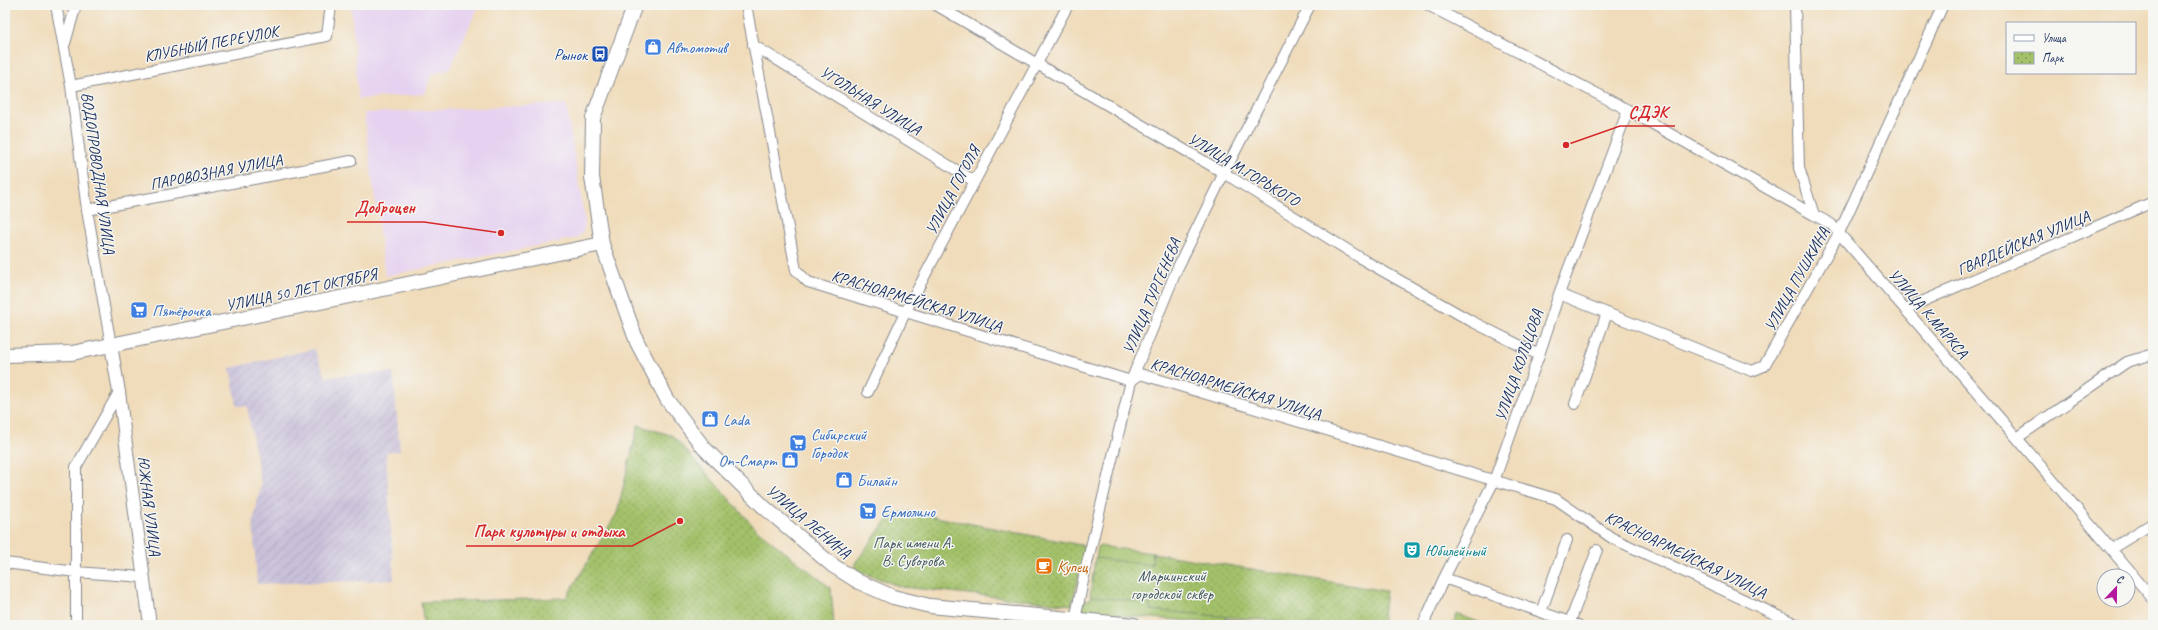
<svg xmlns="http://www.w3.org/2000/svg" width="2158" height="630" viewBox="0 0 2158 630" font-family="Caveat,sans-serif">
  <style>
    .built { fill: #e6d2f0 }
    .industrial { fill: url(#industrial-furrows) }
    .grass { fill: #a3c169; stroke: #5f7864 }
    .park { fill: url(#park-dots); stroke: #5f7864 }
    .lines { fill: none; stroke-linecap: round; stroke-linejoin: round }
    .minor-casing { stroke: #86868c; stroke-width: 12 }
    .tertiary-casing { stroke: #86868c; stroke-width: 14 }
    .secondary-casing { stroke: #86868c; stroke-width: 16 }
    .minor { stroke: #fff; stroke-width: 10 }
    .tertiary { stroke: #fff; stroke-width: 12 }
    .secondary { stroke: #fff; stroke-width: 14 }
    .labels { text-anchor: middle; stroke-width: 3; stroke-linejoin: round; paint-order: stroke }
    .street-label { font-size: 16px; fill: #1b2f5e; stroke: #f6f6f2 }
    .shop-label { font-size: 16px; fill: #366cbe; stroke: #f6f6f2; text-anchor: start }
    .transit-label { font-size: 16px; fill: #164399; stroke: #f6f6f2; text-anchor: end }
    .park-label { font-size: 16px; fill: #445b61; stroke: #f6f6f2 }
    .culture-label { font-size: 16px; fill: #0d838f; stroke: #f6f6f2; text-anchor: start }
    .food-label { font-size: 16px; fill: #c56008; stroke: #f6f6f2; text-anchor: start }
    .leader { fill: none; stroke: #d62828; stroke-width: 1.5 }
    .callout-dot { fill: #d62828; stroke: #f6f6f2; stroke-width: 1.5 }
    .callout-label { font-size: 17px; text-anchor: middle; font-weight: bold; fill: #d62828; stroke: #f6f6f2; stroke-width: 3; stroke-linejoin: round; paint-order: stroke }
  </style>
  <defs>
    <pattern id="industrial-furrows" width="10" height="10" patternUnits="userSpaceOnUse"><rect width="10" height="10" fill="#c8bfd8"/><path d="M-1 1l2-2M0 10L10 0M9 11l2-2" fill="none" stroke="#aba4bc"/></pattern>
    <pattern id="park-dots" width="8" height="8" patternUnits="userSpaceOnUse"><rect width="8" height="8" fill="#a3c169"/><path d="M2 2h.1M6 6h.1" fill="none" stroke="#849d5a" stroke-width="1.8" stroke-linecap="round"/></pattern>
  </defs>
  <rect width="100%" height="100%" fill="#f6f6f2"/>
  <filter id="ink" filterUnits="userSpaceOnUse"><feTurbulence type="fractalNoise" baseFrequency=".025" numOctaves="2"/><feDisplacementMap in="SourceGraphic" scale="8" xChannelSelector="R" yChannelSelector="G"/><feConvolveMatrix kernelMatrix="1 2 1 2 8 2 1 2 1" color-interpolation-filters="sRGB"/></filter>
  <filter id="wash" filterUnits="userSpaceOnUse"><feTurbulence type="fractalNoise" baseFrequency=".012" numOctaves="4" result="noise"/><feDisplacementMap in="SourceGraphic" scale="16" xChannelSelector="R" yChannelSelector="G"/><feGaussianBlur stdDeviation="0.9" result="paint"/><feColorMatrix in="noise" values="0 0 0 0 0 0 0 0 0 0 0 0 0 0 0 0 0 1.4 0 .05"/><feComposite in="paint" operator="in"/></filter>
  <g filter="url(#wash)">
    <rect width="100%" height="100%" fill="#f0dcba"/>
    <path class="built" d="M351 5H479L450 69 431 75 425 94 358 99Z
      M566 104 585 223 583 232 577 238 385 276 364 113Z"/>
    <path class="industrial" d="M314 349 326 377 393 372 400 451 386 452 394 580 257 584 253 523 261 485 247 406H237L230 368Z"/>
    <path class="grass" d="M1098 546 1153 553 1152 565H1148L1143 602 1150 603V610L1226 616V619L1249 621V625L1079 613 1082 599 1090 600Z
      M1457 614 1486 625H1453Z"/>
    <path class="park" d="M638 425 673 436 757 530 831 588 834 625H424L421 602 566 598 617 513Z
      M910 512 1086 546 1072 605 902 587 855 570V563L892 513Z
      M1153 553 1386 591 1382 625H1286V622L1150 610V603L1090 596 1095 558 1152 565Z"/>
  </g>
  <g filter="url(#ink)">
    <g class="lines">
      <g class="minor-casing">
        <path id="minor" d="M56 5 71 86 87 210 111 345
          M746 5 796 270 808 282 1131 381 1140 374 1556 499 1612 538 1798 625
          M936 5 1224 173 1367 262 1471 321 1539 355
          M1428 5 1628 110 1814 215
          M1795 5 1799 168 1814 215 1831 224 2017 438 2153 599
          M65 43 76 5
          M753 45 974 181
          M71 86 327 36 331 5
          M87 210 351 161
          M1559 294 1752 371 1764 366 1839 233 1943 5
          M1905 309 2153 202
          M868 392 905 313 1068 5
          M1575 404 1607 313
          M2017 438 2127 362 2153 354
          M2111 549 2153 523
          M5 563 76 572 143 577
          M1444 578 1578 625
          M1541 612 1567 540
          M1570 622 1597 550
          M76 625V467L119 392
          M1074 625 1084 576 1131 381 1177 269 1224 173 1310 5
          M1423 625 1444 578 1494 481 1539 355 1559 294 1628 110"/>
      </g>
      <g class="tertiary-casing">
        <path id="tertiary" d="M111 345 119 392 150 625"/>
      </g>
      <g class="secondary-casing">
        <path id="secondary" d="M635 5 593 118 592 177 602 244 637 342 667 399 704 448 764 507 832 565 859 582 893 597 930 606 962 609 1134 625
          M5 355 72 353 602 244"/>
      </g>
      <use href="#minor" class="minor"/>
      <use href="#tertiary" class="tertiary"/>
      <use href="#secondary" class="secondary"/>
    </g>
  </g>
  <defs>
    <g id="shop-square" transform="scale(0.9)"><rect x="-9" y="-9" width="18" height="18" rx="4" fill="#3f7fe0" stroke="#f6f6f2"/><path d="M-5-2.5h2.3a2.7 3.5 0 0 1 5.4 0H5L5.5 6h-11ZM-1.5-2.5h3a1.5 2.3 0 0 0-3 0Z" fill="#fff"/></g>
    <g id="bus-square" transform="scale(0.9)"><rect x="-9" y="-9" width="18" height="18" rx="4" fill="#1a4fb4" stroke="#f6f6f2"/><path d="M-5-6H5V4H4V6H2V4H-2V6H-4V4H-5ZM-3.5-4V0h7V-4ZM-3.5 1.2v1.5H-2V1.2ZM2 1.2v1.5H3.5V1.2Z" fill="#fff"/></g>
    <g id="supermarket-square" transform="scale(0.9)"><rect x="-9" y="-9" width="18" height="18" rx="4" fill="#3f7fe0" stroke="#f6f6f2"/><path d="M-6-5.5h2.5l.6 2H6L4.5 2H-2.5L-4.4-4H-6ZM-1.5 3.2a1.3 1.3 0 1 0 .1 0ZM3 3.2a1.3 1.3 0 1 0 .1 0Z" fill="#fff"/></g>
    <g id="theatre-square" transform="scale(0.9)"><rect x="-9" y="-9" width="18" height="18" rx="4" fill="#0f9aa8" stroke="#f6f6f2"/><path d="M-5-5.5Q0-4 5-5.5V0Q5 5 0 6Q-5 5-5 0ZM-3.3-2.5H-1v1.5H-3.3ZM1-2.5H3.3v1.5H1ZM-2.8 1Q0 5.5 2.8 1Z" fill="#fff"/></g>
    <g id="cafe-square" transform="scale(0.9)"><rect x="-9" y="-9" width="18" height="18" rx="4" fill="#e8710a" stroke="#f6f6f2"/><path d="M-5.5-4.5H6V0H3Q3 3.5 0 3.5H-2.5Q-5.5 3.5-5.5 0ZM3-3.2v2h1.7v-2ZM-6 4.5H4V6H-6Z" fill="#fff"/></g>
  </defs>
  <g fill-rule="evenodd">
    <use href="#shop-square" x="653" y="47"/>
    <use href="#bus-square" x="600" y="54"/>
    <use href="#supermarket-square" x="139" y="310"/>
    <use href="#shop-square" x="710" y="419"/>
    <use href="#supermarket-square" x="798" y="443"/>
    <use href="#shop-square" x="790" y="460"/>
    <use href="#shop-square" x="844" y="480"/>
    <use href="#supermarket-square" x="868" y="511"/>
    <use href="#theatre-square" x="1412" y="550"/>
    <use href="#cafe-square" x="1044" y="566"/>
  </g>
  <g class="labels">
    <g class="street-label">
      <text transform="translate(211 43) rotate(-11)" y="6">КЛУБНЫЙ ПЕРЕУЛОК</text>
      <text transform="translate(871 100) rotate(32)" y="6">УГОЛЬНАЯ УЛИЦА</text>
      <text transform="translate(1244 169) rotate(31)" y="6">УЛИЦА М.ГОРЬКОГО</text>
      <text transform="translate(216 171) rotate(-11)" y="6">ПАРОВОЗНАЯ УЛИЦА</text>
      <text transform="translate(99 173) rotate(82)" y="6">ВОДОПРОВОДНАЯ УЛИЦА</text>
      <text transform="translate(952 190) rotate(-62)" y="6">УЛИЦА ГОГОЛЯ</text>
      <text transform="translate(2023 242) rotate(-23)" y="6">ГВАРДЕЙСКАЯ УЛИЦА</text>
      <text transform="translate(1796 279) rotate(-61)" y="6">УЛИЦА ПУШКИНА</text>
      <text transform="translate(301 289) rotate(-12)" y="6">УЛИЦА 50 ЛЕТ ОКТЯБРЯ</text>
      <text transform="translate(1151 296) rotate(-67)" y="6">УЛИЦА ТУРГЕНЕВА</text>
      <text transform="translate(917 300) rotate(17)" y="6">КРАСНОАРМЕЙСКАЯ УЛИЦА</text>
      <text transform="translate(1929 313) rotate(49)" y="6">УЛИЦА К.МАРКСА</text>
      <text transform="translate(1518 365) rotate(-71)" y="6">УЛИЦА КОЛЬЦОВА</text>
      <text transform="translate(1236 388) rotate(17)" y="6">КРАСНОАРМЕЙСКАЯ УЛИЦА</text>
      <text transform="translate(150 506) rotate(83)" y="6">ЮЖНАЯ УЛИЦА</text>
      <text transform="translate(809 521) rotate(40)" y="6">УЛИЦА ЛЕНИНА</text>
      <text transform="translate(1686 554) rotate(26)" y="6">КРАСНОАРМЕЙСКАЯ УЛИЦА</text>
    </g>
    <g class="shop-label">
      <text x="666" y="53">Автомотив</text>
      <text x="152" y="316">Пятёрочка</text>
      <text x="723" y="425">Lada</text>
      <text x="811" y="440">Сибирский<tspan x="811" dy="18">Городок</tspan></text>
      <text x="777" y="466" text-anchor="end">On-Смарт</text>
      <text x="857" y="486">Билайн</text>
      <text x="881" y="517">Ермолино</text>
    </g>
    <g class="transit-label">
      <text x="587" y="60">Рынок</text>
    </g>
    <g class="park-label">
      <text x="913" y="548">Парк имени А.<tspan x="913" dy="18">В. Суворова</tspan></text>
      <text x="1172" y="581">Мариинский<tspan x="1172" dy="18">городской сквер</tspan></text>
    </g>
    <g class="culture-label">
      <text x="1425" y="556">Юбилейный</text>
    </g>
    <g class="food-label">
      <text x="1057" y="572">Купец</text>
    </g>
  </g>
  <path class="leader" d="M1566 145L1620 126H1675M501 233L424 222H347M680 521L632 546H466"/>
  <g class="callout-dot">
    <circle cx="1566" cy="145" r="4"/>
    <circle cx="501" cy="233" r="4"/>
    <circle cx="680" cy="521" r="4"/>
  </g>
  <g class="callout-label">
    <text x="1648" y="118">СДЭК</text>
    <text x="385" y="213">Доброцен</text>
    <text x="549" y="537">Парк культуры и отдыха</text>
  </g>
  <rect width="2158" height="630" fill="none" stroke="#f6f6f2" stroke-width="20"/>
  <rect x="2006" y="22" width="130" height="52" fill="#f6f6f2" stroke="#9ea6b7"/>
  <rect x="2014" y="35" width="20" height="6" fill="#ffffff" stroke="#9ea6b7"/>
  <text x="2042" y="42" font-size="12" fill="#1b2f5e">Улица</text>
  <rect x="2014" y="52" width="20" height="12" fill="url(#park-dots)" stroke="#9ea6b7"/>
  <text x="2042" y="62" font-size="12" fill="#1b2f5e">Парк</text>
  <g transform="translate(2116 588) rotate(22)"><circle r="19" fill="#f6f6f2" stroke="#9ea6b7"/>
  <path d="M0-3L7 15L0 10L-7 15Z" fill="#b5179e"/>
  <text y="-6" font-size="11" font-weight="bold" text-anchor="middle" fill="#1b2f5e">С</text>
  </g>
</svg>
